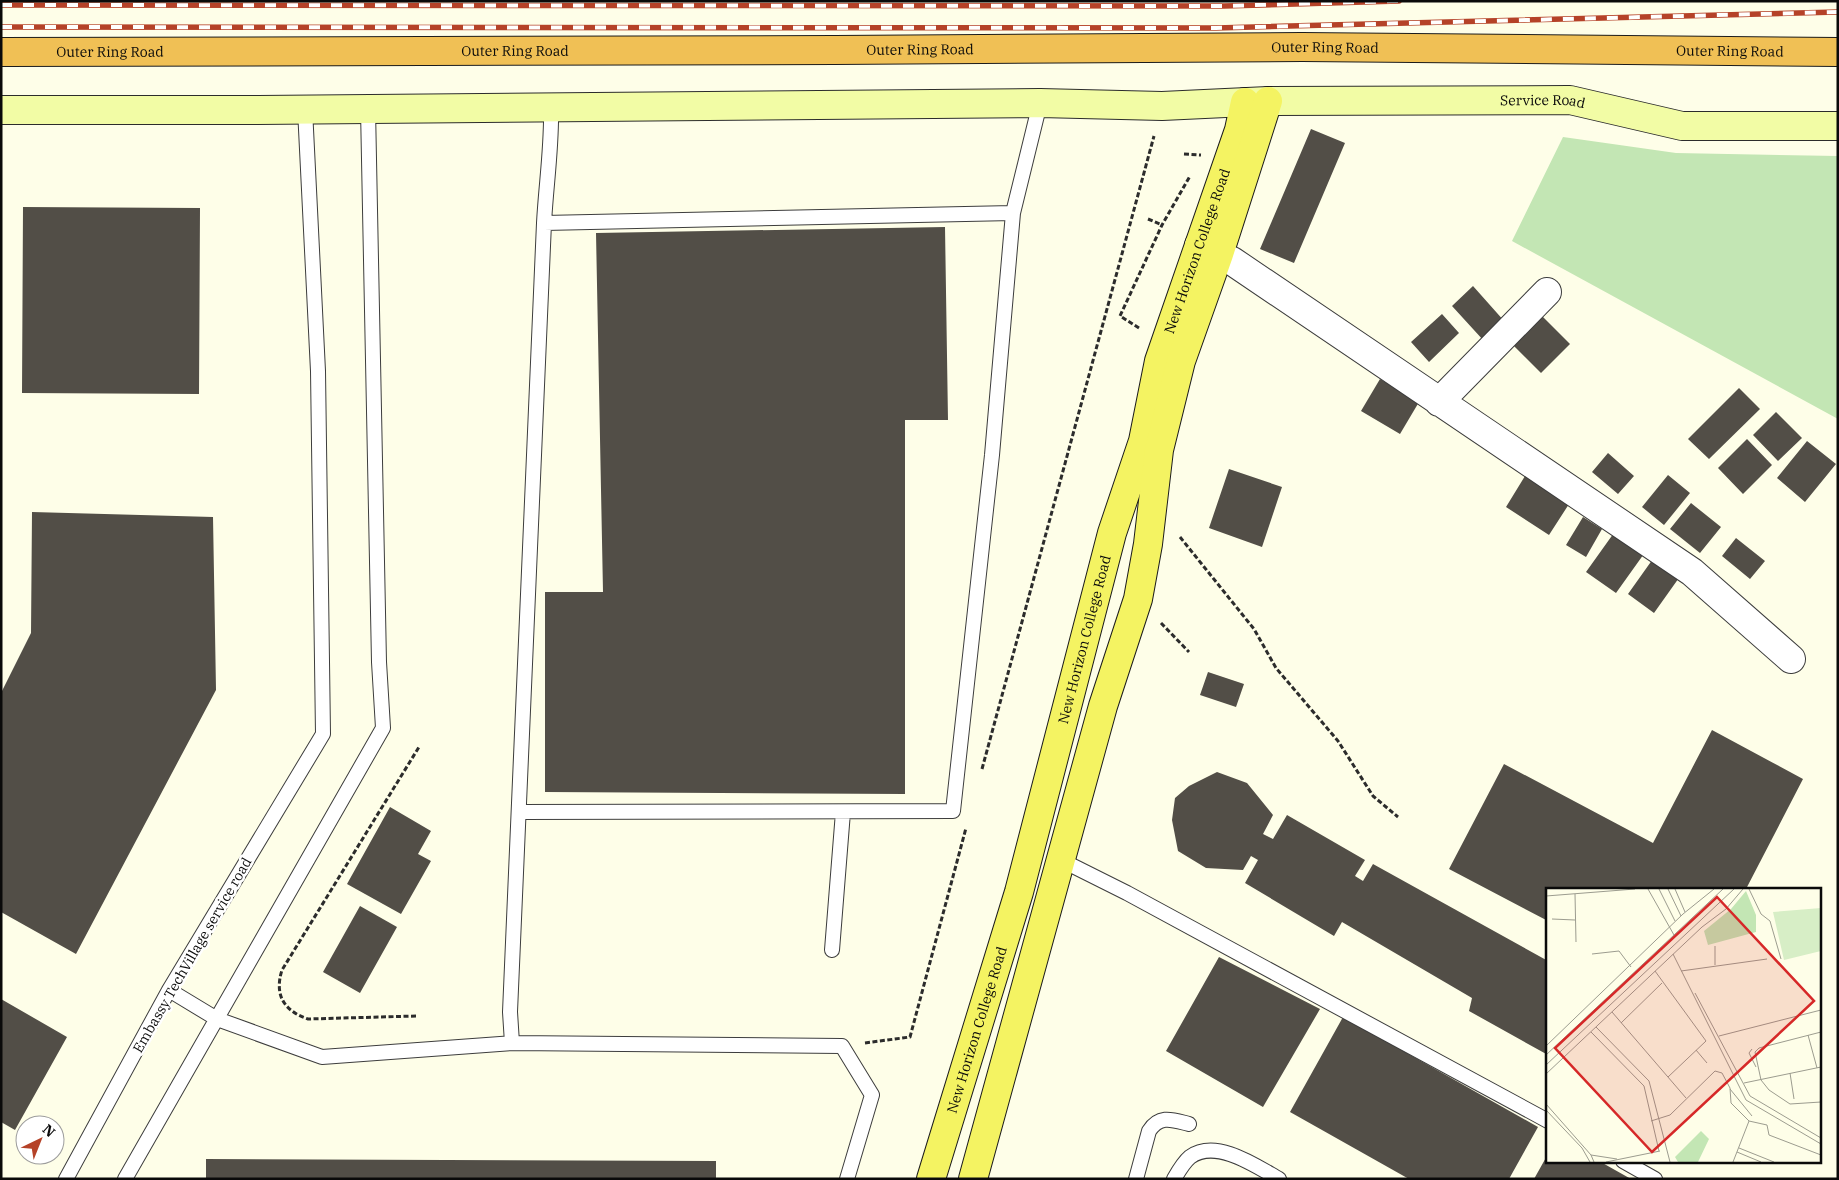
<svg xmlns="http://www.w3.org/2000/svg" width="1839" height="1180" viewBox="0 0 1839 1180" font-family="'IBM Plex Serif',serif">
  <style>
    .green { fill: #c3e6b4 }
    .building { fill: #524e47 }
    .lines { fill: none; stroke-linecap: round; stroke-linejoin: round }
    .lane-casing { stroke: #3d3d3d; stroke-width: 16 }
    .street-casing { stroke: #3d3d3d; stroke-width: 30 }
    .secondary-casing { stroke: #2c2c2c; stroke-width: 30 }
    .primary-casing { stroke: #1b1b1b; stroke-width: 30 }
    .highway-casing { stroke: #1b1b1b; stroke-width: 30 }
    .path { stroke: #2c2c2c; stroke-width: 3; stroke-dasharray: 5 2.5; stroke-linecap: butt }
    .lane { stroke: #fff; stroke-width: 14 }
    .street { stroke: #fff; stroke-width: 28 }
    .secondary { stroke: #f2fca5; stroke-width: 28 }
    .primary { stroke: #f4f362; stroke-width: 28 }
    .highway { stroke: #f0c055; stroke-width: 28 }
    .rail-casing { stroke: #b54228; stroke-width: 5.5 }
    .rail { stroke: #fff; stroke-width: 4; stroke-dasharray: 11; stroke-linecap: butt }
    .labels { text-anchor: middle; stroke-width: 5; stroke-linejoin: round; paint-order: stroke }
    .street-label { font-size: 14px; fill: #0a0a0a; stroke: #fff }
    .inset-road { fill: none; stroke: #9c9c8f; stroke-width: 1 }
    .view { fill: #d62828; fill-opacity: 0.15; stroke: #d62828; stroke-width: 2.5 }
    .inset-edge { fill: none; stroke: #0a0a0a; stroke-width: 2.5 }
  </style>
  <rect width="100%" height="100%" fill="#fefee8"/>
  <path class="green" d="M1563 137 1676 153 1838 156V419L1512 241Z"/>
  <path class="building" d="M1311 129 1345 143 1294 263 1260 249Z
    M23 207 200 208 199 394 22 393Z
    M945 227 948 420H905V794L545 792V592H603L596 233Z
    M1473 286 1505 322 1484 341 1452 306Z
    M1442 314 1459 333 1429 362 1411 342Z
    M1542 316 1570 344 1541 373 1513 345Z
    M1380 379 1419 402 1400 434 1361 411Z
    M1739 388 1760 409 1709 459 1688 439Z
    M1776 412 1802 438 1778 461 1753 435Z
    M1747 439 1772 465 1743 494 1718 468Z
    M1807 441 1836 464 1805 502 1777 478Z
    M1608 453 1634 476 1618 494 1592 472Z
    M1229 469 1282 487 1262 547 1209 528Z
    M1668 475 1690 493 1664 525 1642 507Z
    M1525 476 1569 504 1549 535 1506 507Z
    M1691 503 1721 527 1700 553 1670 529Z
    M32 512 213 517 216 690 76 954 1 912V693L31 633Z
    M1583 517 1602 529 1586 557 1566 545Z
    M1616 530 1646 551 1616 593 1586 572Z
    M1736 538 1765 561 1750 579 1722 556Z
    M1655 556 1681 575 1654 613 1628 594Z
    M1208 672 1244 684 1236 707 1200 695Z
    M1712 730 1803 779 1746 889H1548V921L1449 869 1504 764 1653 843Z
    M1217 772 1247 783 1273 815 1263 834 1273 839 1287 815 1365 860 1355 876 1363 881 1373 864 1548 961V1055L1469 1011 1472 998 1342 922 1334 936 1245 883 1258 860 1251 856 1243 870 1206 868 1178 851 1172 820 1175 798 1189 786Z
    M390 807 431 831 418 854 431 861 401 914 347 884Z
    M360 906 397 927 360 993 323 972Z
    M1219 957 1320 1009 1263 1107 1166 1051Z
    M1 999 67 1037 15 1130 1 1122Z
    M1343 1017 1538 1127 1509 1179H1409L1290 1112Z
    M1548 1154V1161H1599L1631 1179H1534Z
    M206 1159 716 1161V1179H206Z"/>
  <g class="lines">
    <g class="lane-casing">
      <path id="lane" d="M544 223 1013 213
        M519 812 953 811 992 455 1013 213 1040 103
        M1061 860 1127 893 1548 1121
        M832 950 843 812
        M169 990 217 1019 322 1057 512 1043 842 1046 872 1095 847 1179
        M512 1043 510 1012 544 223C546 185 552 146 551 108
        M1623 1161 1655 1179
        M66 1179 169 990 323 734 318 371 305 109
        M125 1179 383 728 379 662 368 109
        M1136 1179 1149 1131C1160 1114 1173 1120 1189 1124
        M1174 1179C1178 1172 1184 1162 1190 1157 1216 1138 1256 1166 1279 1179"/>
    </g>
    <g class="street-casing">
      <path id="street" d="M1199 245 1232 261 1692 572 1791 659
        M1439 402 1547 292"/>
    </g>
    <g class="secondary-casing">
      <g id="secondary">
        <path id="s1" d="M1 110H258L1040 103 1162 106 1268 101 1570 100 1682 126H1838"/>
      </g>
    </g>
    <g class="primary-casing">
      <g id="primary">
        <path id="s2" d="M931 1179 1019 892 1112 533 1143 441 1159 361 1239 130 1245 102"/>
        <path d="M973 1179 1103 706 1138 599 1148 544 1159 450 1181 361 1219 254 1268 101"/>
      </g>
    </g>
    <g class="highway-casing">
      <g id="highway">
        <path id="s3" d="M1 52 835 50 1302 47 1838 52"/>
      </g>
    </g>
    <path class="path" d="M1184 154 1201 155
      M1148 219 1162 225
      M1139 328 1120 316 1162 225 1190 176
      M1180 537 1254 629 1276 668 1338 741 1373 796 1398 817
      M1161 623 1189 652
      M982 769 1154 136
      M416 1016 308 1019C284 1011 274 995 282 970L419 747
      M865 1043 910 1037 966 828"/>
    <use href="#lane" class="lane"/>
    <use href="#street" class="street"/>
    <use href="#secondary" class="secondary"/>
    <use href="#primary" class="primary"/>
    <use href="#highway" class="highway"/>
    <g class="rail-casing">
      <path id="rail" d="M1 5 1224 6 1399 1
        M1 27 1216 28 1838 12"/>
    </g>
    <use href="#rail" class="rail"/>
  </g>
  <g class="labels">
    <g class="street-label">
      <text dy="5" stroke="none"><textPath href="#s3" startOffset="1324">Outer Ring Road</textPath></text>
      <text dy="5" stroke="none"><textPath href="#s3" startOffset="919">Outer Ring Road</textPath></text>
      <text dy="5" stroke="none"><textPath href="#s3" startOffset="514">Outer Ring Road</textPath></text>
      <text dy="5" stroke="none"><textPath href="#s3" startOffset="1729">Outer Ring Road</textPath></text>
      <text dy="5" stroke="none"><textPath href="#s3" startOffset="109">Outer Ring Road</textPath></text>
      <text dy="5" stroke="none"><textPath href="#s1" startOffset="1542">Service Road</textPath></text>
      <text dy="5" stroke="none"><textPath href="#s2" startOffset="966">New Horizon College Road</textPath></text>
      <text dy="5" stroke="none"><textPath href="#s2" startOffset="561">New Horizon College Road</textPath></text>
      <text transform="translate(192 955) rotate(-60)" y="5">Embassy TechVillage service road</text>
      <text dy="5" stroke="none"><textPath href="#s2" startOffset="156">New Horizon College Road</textPath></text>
    </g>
  </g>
  <g transform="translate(1546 888)">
    <rect width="275" height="275" fill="#fefee8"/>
    <path d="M200 3 210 27V44L162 57 158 43 185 21ZM155 243 163 251 152 274H132L129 269Z" fill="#c3e6b4"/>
    <path d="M275 20V63L238 72 227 24Z" fill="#d7eec6"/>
    <path class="inset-road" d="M102 1 128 47M113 1 129 33M122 1 135 28M129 1 139 24M203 1 215 26 224 33 235 71M29 6 30 54M0 8 89 1M6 31 29 32M46 66 73 63 85 79M127 66 200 212 275 256M169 77V58M109 83 160 153 122 189M135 83 221 71M149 105 204 208 275 250M66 124 140 210M75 135 116 95M50 139 103 193 124 274M45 144 98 198 113 263M275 144 213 160 209 164 215 192 223 202 244 216 275 214M262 147 271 180M173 148 275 122M0 158 137 26 168 1M206 161 203 165 210 179M150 162 161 175M0 167 177 1M0 177 188 1M244 185 248 211M0 186 156 39 180 21 197 1M198 195 275 179M184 201 206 228M0 216 45 267 48 274M0 222 36 260 44 274M105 233 124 227 169 183 176 185 184 200 185 215 203 233 221 237 223 247 275 267M193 260 228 274M191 264 215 274M45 267 71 271M60 274 114 263M187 274 203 233"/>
    <path class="view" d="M171 9 268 113 106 264 9 160Z"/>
    <rect width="275" height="275" class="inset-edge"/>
  </g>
  <rect width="1839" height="1180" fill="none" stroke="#0a0a0a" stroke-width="5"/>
  <g transform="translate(40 1140) rotate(43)"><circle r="24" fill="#ffffff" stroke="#9d9d9d"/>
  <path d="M0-4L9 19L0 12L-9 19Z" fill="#b54228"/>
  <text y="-8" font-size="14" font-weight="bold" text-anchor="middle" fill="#0a0a0a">N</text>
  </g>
</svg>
